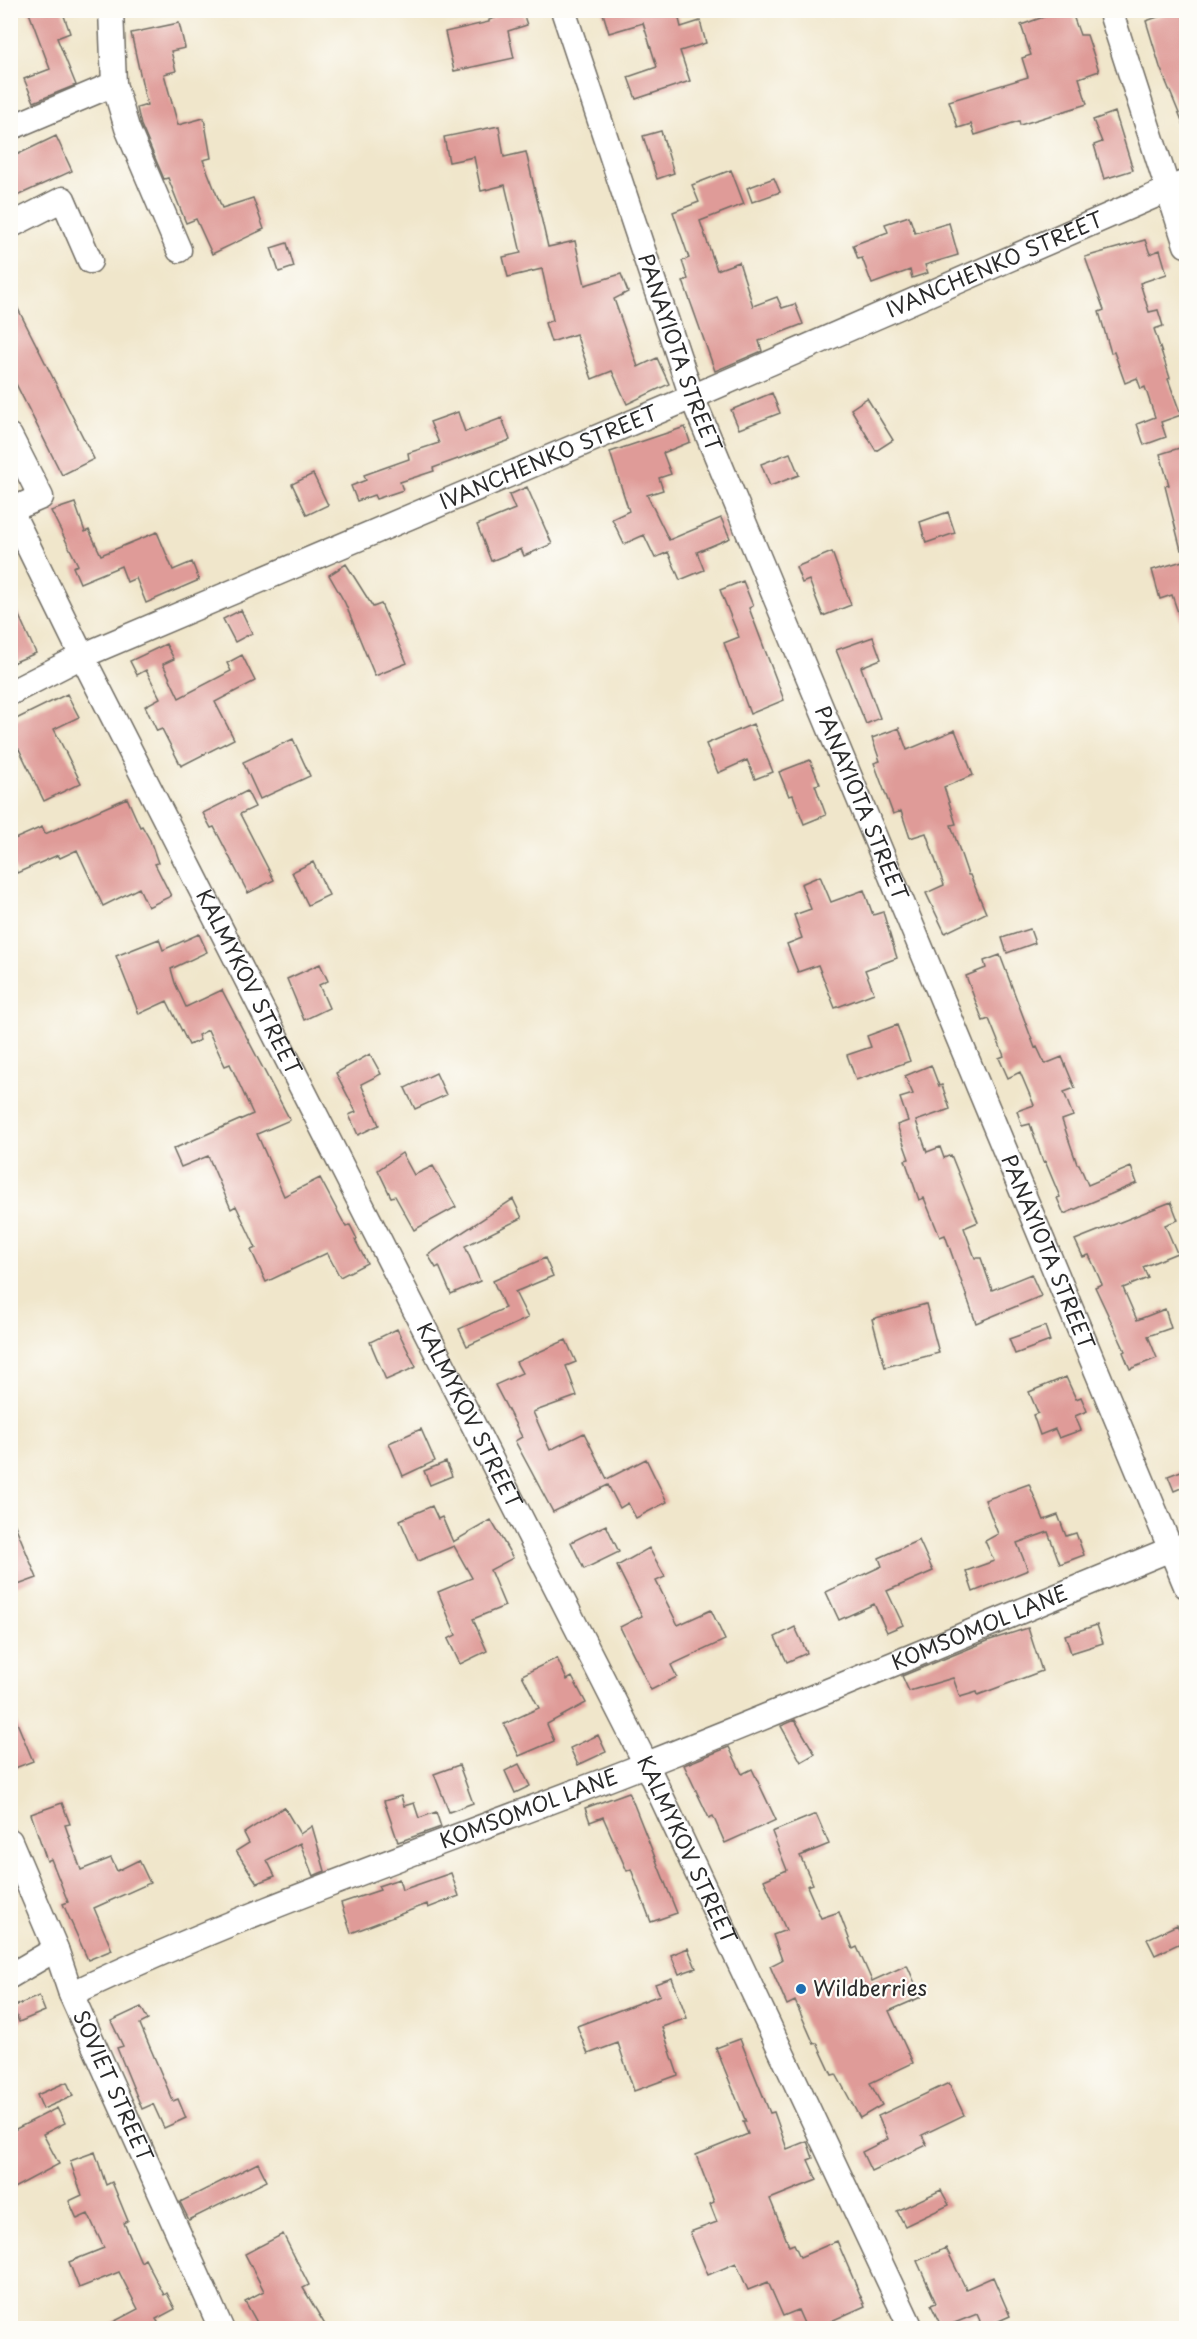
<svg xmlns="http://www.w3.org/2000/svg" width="1197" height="2339" viewBox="0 0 1197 2339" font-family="'Playpen Sans',sans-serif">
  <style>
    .building { fill: #df9b98 }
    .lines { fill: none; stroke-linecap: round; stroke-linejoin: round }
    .minor-casing { stroke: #706c63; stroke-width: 27 }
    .minor { stroke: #fff; stroke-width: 24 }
    .poi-dot { fill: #1f6fb2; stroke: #fdfcf7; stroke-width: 2 }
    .labels { text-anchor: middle; stroke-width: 4.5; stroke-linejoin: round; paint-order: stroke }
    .street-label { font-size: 21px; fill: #2b2b2b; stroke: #fdfcf7 }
    .poi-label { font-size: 21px; fill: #2b2b2b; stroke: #fdfcf7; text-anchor: start }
  </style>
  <rect width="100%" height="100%" fill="#fdfcf7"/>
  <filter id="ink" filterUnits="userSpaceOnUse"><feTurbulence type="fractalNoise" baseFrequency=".0167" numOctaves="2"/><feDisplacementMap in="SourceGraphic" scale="12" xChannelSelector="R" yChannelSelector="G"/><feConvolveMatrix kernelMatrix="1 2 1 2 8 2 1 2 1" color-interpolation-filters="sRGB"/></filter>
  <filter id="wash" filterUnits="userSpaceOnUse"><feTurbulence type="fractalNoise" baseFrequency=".008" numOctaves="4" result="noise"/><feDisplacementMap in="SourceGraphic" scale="24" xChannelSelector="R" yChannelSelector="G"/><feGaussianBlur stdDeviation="1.35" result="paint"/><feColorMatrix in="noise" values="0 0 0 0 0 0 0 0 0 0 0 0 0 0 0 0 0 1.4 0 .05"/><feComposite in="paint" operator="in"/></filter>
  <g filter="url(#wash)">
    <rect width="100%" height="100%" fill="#f0e6cb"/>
    <g id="blocks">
      <path class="building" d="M28 10H62L70 33 57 38 76 85 34 102 24 79 50 69Z
        M493 10H522L527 25 508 31 514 58 454 71 445 32 489 22V20L495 18Z
        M602 10H671V12L677 11 681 27 700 21 706 43 680 51 690 81 636 99 628 77 657 67 643 23 609 33Z
        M1063 10H1071L1080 35H1087L1099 71 1079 78 1087 104 1020 125 1019 121 975 135 971 124 958 128 949 101 1028 77 1022 58 1031 55 1021 25Z
        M1178 10H1186L1185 128 1160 67 1146 21Z
        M179 23 185 48 171 51 176 71 164 74 178 125 204 118 211 158 203 160 222 208 253 198 264 229 212 254 196 219 186 223 168 178 164 179 141 125 137 108 147 105 131 33Z
        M1115 112 1133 170 1104 179 1094 145 1102 142 1093 120Z
        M499 126 504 157 526 152 548 247 575 241 585 285 621 274 628 292 614 299 638 367 657 358 669 384 627 404 612 371 592 379 576 334 551 342 545 323 553 320 542 269 508 277 503 257 521 253 505 185 481 191 474 157 449 162 444 137Z
        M661 131 674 173 657 179 643 136Z
        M56 136 72 171 10 199V158Z
        M731 170 744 204 700 221 717 270 739 262 753 306 777 297 782 308 795 304 803 324 759 341 762 351 715 371 683 281 688 279 682 261 689 258 673 212 699 202 692 185Z
        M774 178 780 192 752 202 747 188Z
        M909 216 915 233 949 223 958 255 925 265 928 273 912 278 910 270 872 284 862 258 858 259 853 245 888 232 885 224Z
        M1145 240 1150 254 1160 250 1167 274 1140 283 1149 312 1158 310 1163 326 1154 329 1170 378 1168 379 1181 415 1161 422 1166 437 1144 445 1137 424 1155 417 1145 387 1141 389 1137 378 1125 383 1114 352 1111 353 1099 312 1104 310 1085 257Z
        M287 243 294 267 279 272 271 248Z
        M10 293 94 459 62 475 10 372Z
        M772 393 780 413 739 429 731 410Z
        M867 398 893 440 876 451 851 409Z
        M458 412 465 432 502 418 510 440 433 468 434 471 400 482 403 490 376 499 374 495 357 501 351 486 366 480 364 475 409 459 408 453 439 443 430 422Z
        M685 427 690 442 663 453 671 474 659 478 663 490 647 495 669 540 721 518 730 538 697 552 704 570 680 580 668 552 655 558 644 535 624 544 612 519 629 511 610 452Z
        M1186 446V549L1181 550 1165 486 1169 485 1160 454Z
        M790 453 799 475 770 486 761 464Z
        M313 474 328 505 307 515 292 484Z
        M527 487 552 544 524 556 521 549 491 561 477 525 515 509 509 495Z
        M75 503 85 532 89 530 101 555 157 532 173 570 192 562 199 580 146 603 136 578 127 582 121 566 80 583 73 567 78 565 51 511Z
        M948 512 955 533 926 543 920 522Z
        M832 552 851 605 823 616 809 580 802 583 796 567Z
        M1186 560V629L1184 630 1172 595 1160 599 1152 570Z
        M346 564 373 607 381 604 407 663 375 676 345 603 329 575Z
        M743 581 753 606 749 608 784 700 750 714 724 643 739 637 720 590Z
        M10 596 36 653 10 664Z
        M241 610 252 633 235 642 223 619Z
        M873 637 881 659 861 667 880 718 866 724 836 650Z
        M166 644 174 659 163 664 179 698 231 671 227 663 242 655 255 681 215 702 234 739 181 766 162 729 157 731 145 706 160 698 146 670 137 675 130 661Z
        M67 694 79 717 54 729 81 783 44 801 19 749 10 753V722Z
        M753 724 773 772 755 779 747 760 718 773 706 744Z
        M899 728 907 750 955 730 973 775 944 787 956 824 951 825 968 875H970L986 913 945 933 926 893 944 885 926 833 910 838 901 811 893 814 874 763 880 761 872 738Z
        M293 739 310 776 260 799 243 762Z
        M810 760 820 784 815 785 826 815 804 824 793 795 789 796 779 772Z
        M247 791 255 807 240 814 274 880 248 893 214 827 211 828 203 813Z
        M127 798 140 827 142 826 150 840 158 863 155 864 171 896 148 907 139 888 103 906 77 850 60 858 58 855 17 873 10 857V841L42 827 45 834Z
        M313 862 329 895 308 905 292 872Z
        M820 876 831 902 864 890 873 915 883 912 897 958 865 970 874 993 835 1008 818 965 798 972 787 944 802 938 794 915 811 909 801 884Z
        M1030 929 1035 943 1007 953 1002 938Z
        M199 934 207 952 171 969 175 983 186 1007 222 990 290 1120 257 1134 284 1196 320 1178 346 1227 350 1225 357 1239 355 1240 367 1263 340 1277 327 1253 266 1282 251 1250 256 1248 236 1206 231 1209 208 1156 181 1167 173 1149 253 1114 230 1064 225 1066 208 1030 198 1035 200 1040 189 1045 167 1001 139 1014 116 956 159 939 163 950Z
        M1000 955 1035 1048 1037 1047 1045 1064 1062 1057 1075 1088 1064 1092 1073 1116 1062 1120 1077 1164H1079L1088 1185 1131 1167 1137 1183 1064 1214 1057 1198 1060 1197 1045 1161 1043 1162 1030 1124 1022 1126 1017 1111 1034 1105 1020 1072 1008 1078 999 1058 1004 1056 989 1019 983 1021 966 976 986 968 984 961Z
        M320 964 328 981 319 985 329 1008 304 1020 287 979Z
        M897 1025 910 1061 856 1080 847 1055 871 1047 867 1036Z
        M370 1054 381 1074 361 1084 379 1125 358 1135 349 1115 356 1112 336 1073Z
        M931 1065 939 1086 942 1085 950 1109 916 1121 927 1152 940 1147 944 1158 951 1155 978 1222 964 1228 975 1258H981L992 1290 1031 1274 1041 1296 976 1323 945 1235 940 1237 924 1198 919 1200 905 1160 909 1159 897 1125 908 1121 900 1098 913 1094 905 1076Z
        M436 1073 446 1095 415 1109 405 1088Z
        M402 1153 414 1175 433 1166 456 1207 414 1230 395 1196 391 1197 378 1170Z
        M513 1199 522 1218 465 1246 480 1281 451 1294 439 1266 436 1268 428 1255Z
        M1171 1202 1178 1220 1165 1225 1177 1253 1143 1267 1148 1278 1123 1288 1137 1320 1165 1309 1171 1328 1148 1336 1157 1358 1130 1369 1123 1352 1125 1351 1095 1287 1102 1284 1089 1255 1083 1257 1075 1240Z
        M545 1258 553 1276 515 1292 528 1318 467 1346 459 1329 505 1308 493 1281Z
        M926 1304 939 1353 885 1367 872 1319Z
        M1045 1326 1050 1341 1015 1354 1009 1339Z
        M397 1329 416 1367 386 1380 370 1342Z
        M566 1340 576 1362 566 1366 577 1396 533 1412 550 1450 584 1433 607 1479 646 1459 667 1502 636 1518 628 1503 620 1508 608 1485 553 1512 515 1441 522 1437 495 1385 522 1373 516 1362Z
        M1066 1377 1076 1399 1081 1397 1087 1411 1075 1416 1081 1430 1059 1438 1055 1429 1040 1435 1033 1415 1038 1413 1029 1392Z
        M421 1429 435 1461 403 1476 389 1443Z
        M446 1462 452 1476 430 1485 424 1471Z
        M1186 1469V1486L1174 1491 1168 1476Z
        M1029 1484 1044 1520 1058 1515 1066 1536 1076 1533 1084 1555 1060 1564 1048 1532 1017 1543 1028 1570 973 1592 966 1571 994 1561 985 1541 998 1534 985 1500Z
        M432 1506 438 1519 442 1517 453 1542 491 1520 513 1558 490 1570 505 1606 473 1619 487 1651 460 1664 448 1639 456 1635 438 1592 472 1578 454 1546 418 1561 400 1520Z
        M10 1513 37 1578 10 1588Z
        M606 1525 619 1552 584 1569 571 1542Z
        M919 1540 933 1571 887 1591 903 1625 887 1632 874 1604 839 1620 826 1592 882 1566 879 1558Z
        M649 1548 665 1577 656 1581 678 1625 711 1610 725 1640 671 1665 677 1677 651 1690 620 1627 642 1616 617 1566Z
        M1097 1625 1103 1643 1071 1653 1065 1635Z
        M795 1627 807 1653 787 1662 775 1637Z
        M1028 1628 1042 1671 978 1695 977 1692 960 1697 953 1678 909 1691 902 1676 990 1640Z
        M557 1658 567 1680 572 1677 586 1703 547 1724 554 1741 519 1756 504 1724 539 1708 522 1675Z
        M10 1706 33 1761 10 1770Z
        M795 1720 815 1754 801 1762 781 1726Z
        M598 1735 606 1752 578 1765 570 1748Z
        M729 1747 742 1774 752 1769 776 1820 725 1843 713 1816 709 1818 684 1765Z
        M519 1764 530 1786 515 1793 505 1771Z
        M459 1765 473 1803 449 1812 434 1774Z
        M629 1792 677 1913 651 1922 631 1869 627 1871 603 1817 590 1822 585 1808Z
        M401 1796 404 1806 414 1803 419 1818 436 1812 441 1827 398 1842 384 1801Z
        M62 1803 70 1824 65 1825 81 1870 111 1858 117 1871 139 1860 150 1883 94 1908 112 1950 88 1960 63 1904 68 1902 51 1859 47 1861 31 1814Z
        M284 1807 300 1834 312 1826 325 1871 313 1876 300 1843 267 1860 275 1876 257 1883 236 1851 249 1843 244 1833Z
        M816 1814 829 1844 800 1856 813 1884 807 1886 821 1918 839 1912 853 1949 857 1947 872 1981 907 1965 921 1997 889 2011 913 2063 870 2083 882 2105 860 2118 836 2074 832 2075 817 2043 814 2044 795 2001 787 2005 770 1966 782 1960 773 1935 786 1930 764 1880 787 1870 772 1832Z
        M451 1873 459 1896 428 1908 427 1904 351 1933 341 1903 380 1890 378 1886 399 1879 402 1890Z
        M1177 1925 1185 1941 1155 1955 1147 1939Z
        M688 1948 696 1968 679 1974 671 1955Z
        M672 1978 687 2018 662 2027 678 2075 634 2091 618 2043 588 2054 577 2026 660 1995 655 1984Z
        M39 1996 45 2011 19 2022 13 2007Z
        M141 2007 148 2020 140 2024 173 2101 178 2099 186 2118 164 2128 153 2104 142 2109 117 2048 123 2046 111 2021Z
        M740 2039 770 2113 774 2112 787 2149 807 2141 813 2158 808 2160 817 2180 770 2199 789 2246 794 2244 800 2257 837 2241 865 2306 822 2325 824 2328H806L798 2310 783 2316 768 2282 748 2290 736 2263 708 2275 690 2232 717 2222 710 2204 714 2202 696 2155 748 2134 743 2122H746L716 2048Z
        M67 2082 73 2096 43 2109 37 2095Z
        M949 2083 964 2115 922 2135 927 2145 871 2171 862 2152 888 2139 878 2116Z
        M57 2108 65 2123 43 2134 59 2164 10 2190V2132Z
        M95 2152 106 2185 112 2182 128 2221 124 2223 141 2262 145 2259 164 2295 167 2293 175 2309 156 2319 159 2324 150 2328H102L138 2309 119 2272 79 2288 69 2262 104 2248 88 2214 77 2219 69 2201 82 2195 70 2161Z
        M258 2163 267 2181 189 2220 180 2202Z
        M941 2190 949 2205 905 2226 897 2211Z
        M283 2234 309 2285 303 2288 327 2328H260L245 2301 264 2291 245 2254Z
        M946 2248 966 2289 993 2277 1010 2316 983 2328 977 2314 942 2328 931 2305 936 2303 917 2261Z"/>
    </g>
  </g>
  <g filter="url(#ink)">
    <use href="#blocks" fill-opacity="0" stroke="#706c63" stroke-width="1.5"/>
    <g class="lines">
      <g class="minor-casing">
        <g id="minor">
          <path d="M111 10 114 84 127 128 179 250"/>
          <path id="s1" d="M563 10 692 397 1186 1586"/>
          <path d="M1110 10 1186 245"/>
          <path d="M10 128 114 84"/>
          <path d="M10 226 63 199 90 261"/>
          <path d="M10 436 41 497 11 510"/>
          <path id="s2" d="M10 509 82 656 646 1764 911 2328"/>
          <path id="s3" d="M10 693 82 656 692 397 1186 182"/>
          <path id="s4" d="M10 1841 56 1949 71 1994 221 2328"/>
          <path d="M10 1976 56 1949"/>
          <path id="s5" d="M71 1994C258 1905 454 1840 647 1764 822 1695 996 1621 1171 1549L1186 1545"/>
        </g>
      </g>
      <use href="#minor" class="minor"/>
    </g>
  </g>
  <circle class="poi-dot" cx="801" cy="1989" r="6"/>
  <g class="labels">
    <g class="street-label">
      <text dy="7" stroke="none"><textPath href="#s3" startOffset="1074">IVANCHENKO STREET</textPath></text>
      <text dy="7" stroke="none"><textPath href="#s1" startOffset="362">PANAYIOTA STREET</textPath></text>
      <text dy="7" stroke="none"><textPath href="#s3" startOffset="588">IVANCHENKO STREET</textPath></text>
      <text dy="7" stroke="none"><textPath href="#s1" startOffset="848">PANAYIOTA STREET</textPath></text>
      <text dy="7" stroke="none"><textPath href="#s2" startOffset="530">KALMYKOV STREET</textPath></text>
      <text dy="7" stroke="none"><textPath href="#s1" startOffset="1334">PANAYIOTA STREET</textPath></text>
      <text dy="7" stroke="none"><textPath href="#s2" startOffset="1016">KALMYKOV STREET</textPath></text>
      <text dy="7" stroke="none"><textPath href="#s5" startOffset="980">KOMSOMOL LANE</textPath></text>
      <text dy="7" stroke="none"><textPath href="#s5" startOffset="494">KOMSOMOL LANE</textPath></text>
      <text dy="7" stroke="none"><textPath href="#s2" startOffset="1502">KALMYKOV STREET</textPath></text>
      <text dy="7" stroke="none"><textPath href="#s4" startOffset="266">SOVIET STREET</textPath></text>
    </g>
    <g class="poi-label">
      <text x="813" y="1996">Wildberries</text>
    </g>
  </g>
  <rect width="1197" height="2339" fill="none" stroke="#fdfcf7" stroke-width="36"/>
</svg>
